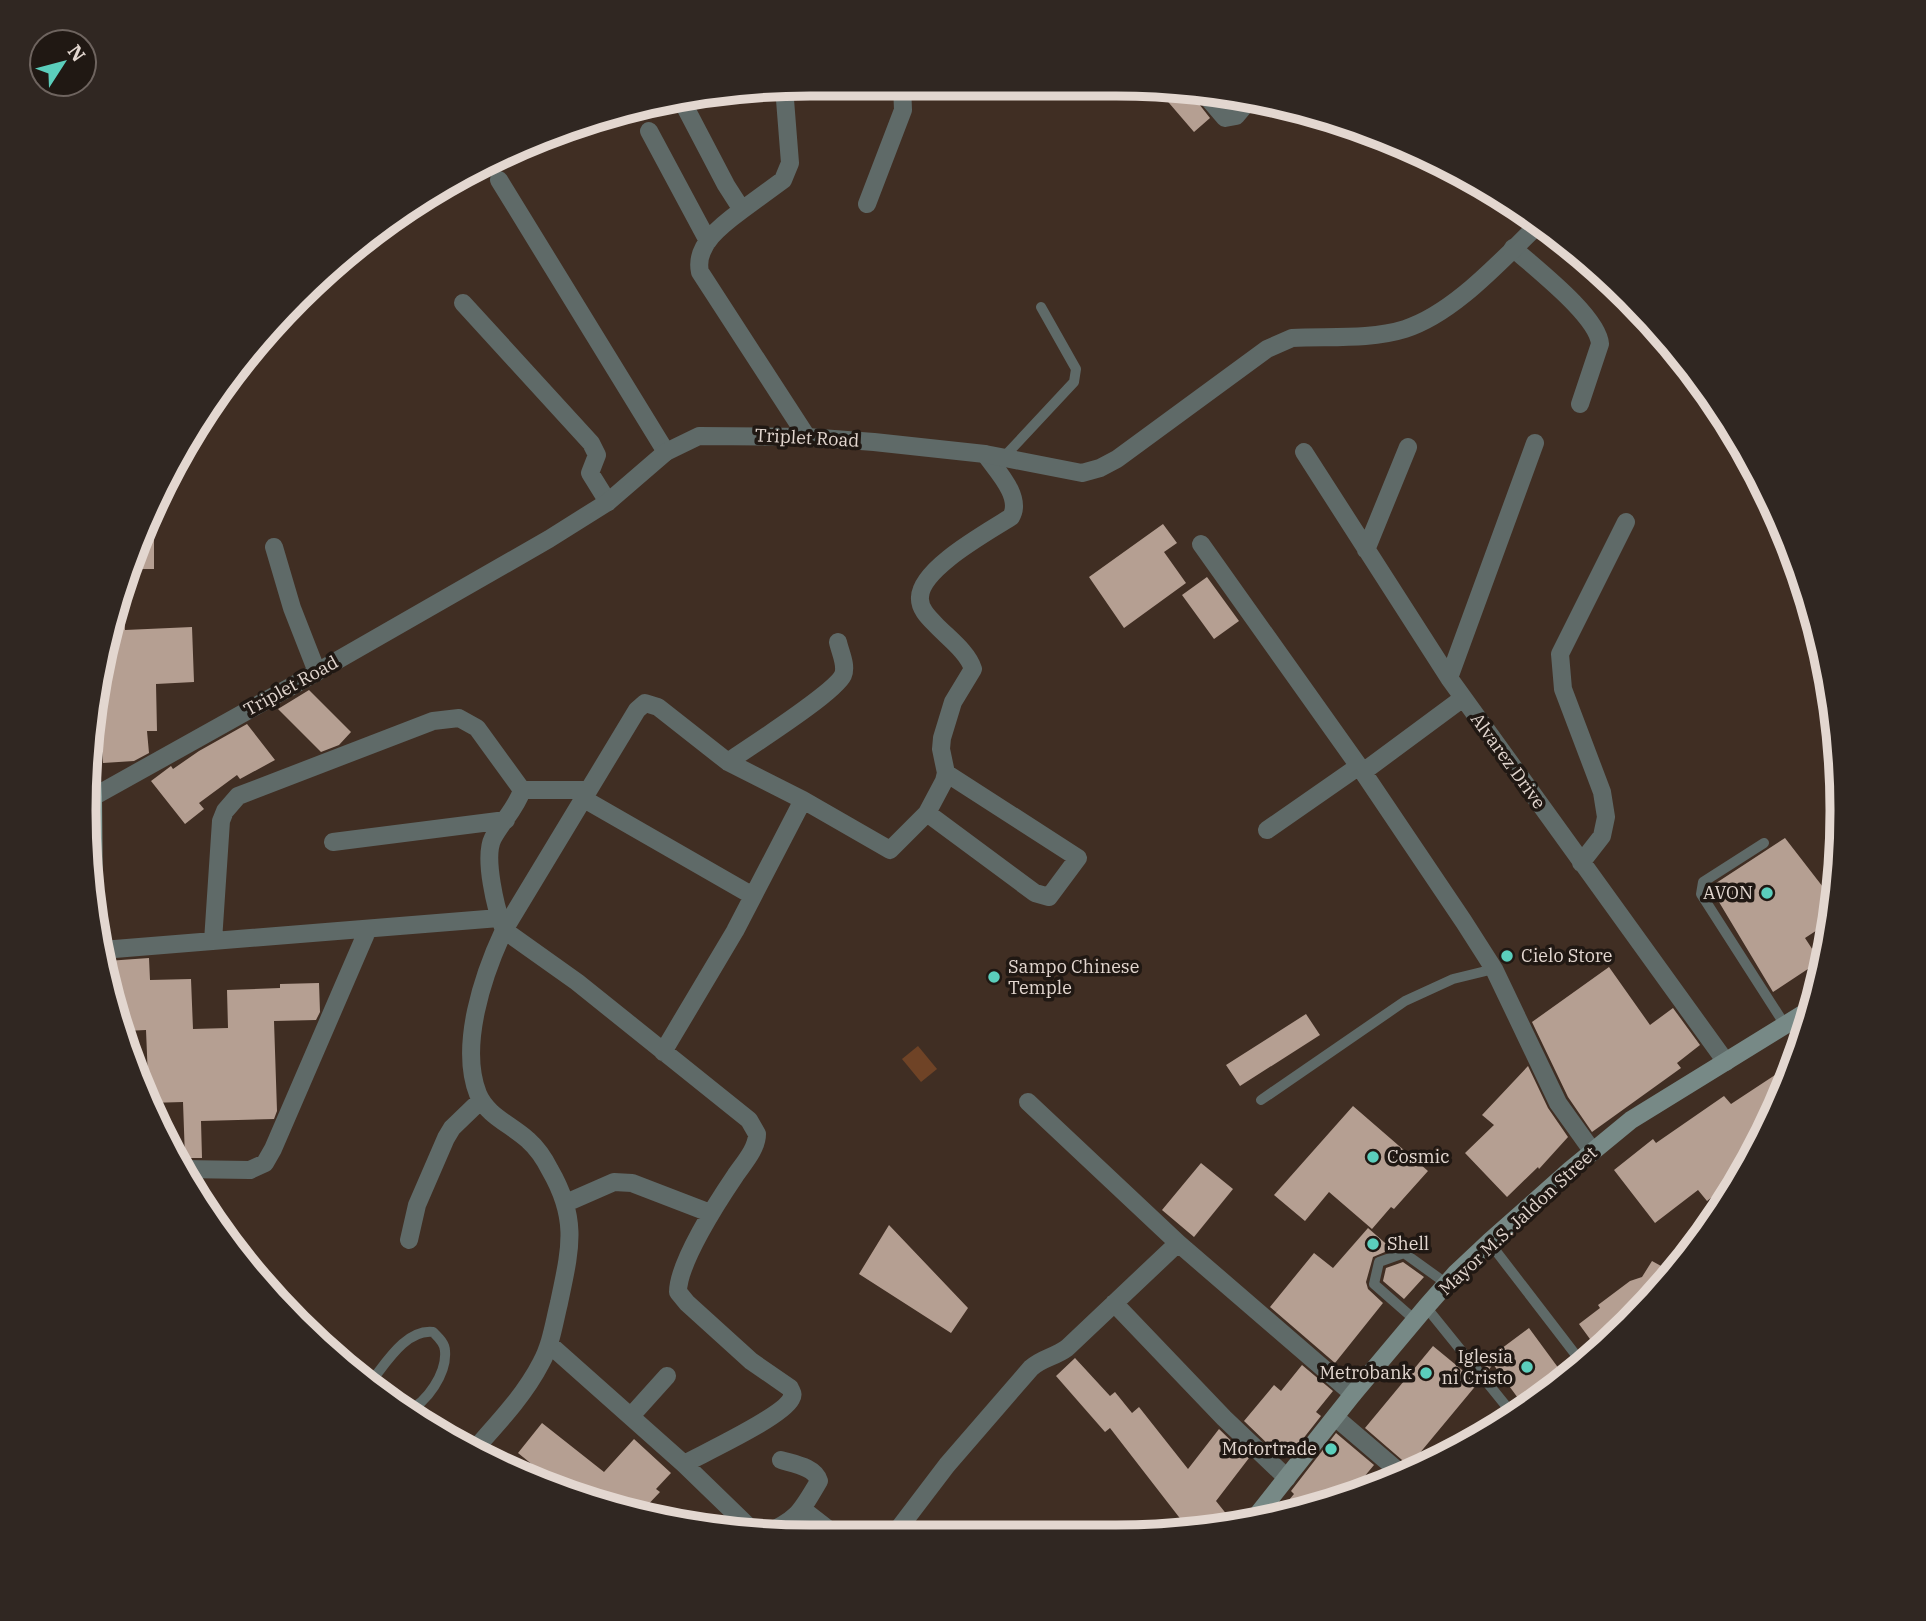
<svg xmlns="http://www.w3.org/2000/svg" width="1926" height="1621" viewBox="0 0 1926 1621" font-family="'IBM Plex Serif',serif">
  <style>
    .water { fill: #6f4326 }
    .building { fill: #b59f92 }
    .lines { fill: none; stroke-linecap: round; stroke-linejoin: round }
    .service { stroke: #5f6a68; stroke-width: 10 }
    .minor { stroke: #5f6a68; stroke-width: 18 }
    .tertiary { stroke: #5f6a68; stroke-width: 18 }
    .secondary { stroke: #778986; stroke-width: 18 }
    .primary { stroke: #8aa19c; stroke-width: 18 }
    .poi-dot { fill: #5bcebc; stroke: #201813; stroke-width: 2.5 }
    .labels { text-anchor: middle; stroke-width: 7; stroke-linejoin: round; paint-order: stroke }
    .street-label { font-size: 18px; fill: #e3d7d0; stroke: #201813 }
    .poi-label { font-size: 18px; fill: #e3d7d0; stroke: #201813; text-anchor: end }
    .rim { fill: none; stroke: #e3d7d0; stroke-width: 9 }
  </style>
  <rect width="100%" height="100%" fill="#402e23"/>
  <path class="water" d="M918 1046 937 1069 921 1082 902 1059Z"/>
  <path class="building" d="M1157 89 1188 90 1210 118 1194 132Z
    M1163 524 1177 543 1164 552 1186 583 1124 628 1089 577Z
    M141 540H154V569H127Z
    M1207 577 1239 621 1214 639 1182 595Z
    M118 600H124L125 630 192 627 194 682 156 684 157 731H147L149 753 134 761 103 763 102 683Z
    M309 690 351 732 339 745 321 752 278 709Z
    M247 724 275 760 240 779 237 775 199 803 204 809 185 824 151 781 171 766 173 769 199 751Z
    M1785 838 1833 900 1831 921 1805 938 1820 961 1773 992 1710 887Z
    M149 958 150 980 191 979 193 1029 228 1028 227 990 280 988V984L319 983 320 1012 316 1020 274 1021 277 1111 274 1119 201 1121 202 1158H185L183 1102 149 1103 146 1030 124 1031 107 969V961Z
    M1609 967 1650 1025 1673 1008 1700 1045 1677 1063 1681 1068 1592 1132 1568 1097 1532 1022Z
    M1306 1014 1320 1035 1240 1086 1226 1065Z
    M1795 1062 1787 1088 1733 1189 1729 1184 1707 1201 1698 1190 1655 1223 1614 1170 1653 1139 1656 1143 1724 1096 1731 1104Z
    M1528 1066 1548 1108 1568 1137 1539 1169 1538 1167 1507 1197 1465 1153 1494 1125 1482 1115Z
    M1353 1106 1428 1171 1394 1209 1391 1207 1372 1229 1329 1192 1305 1221 1274 1195Z
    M1201 1163 1233 1189 1194 1237 1162 1210Z
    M889 1225 968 1308 951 1333 859 1274Z
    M1368 1228 1392 1249 1373 1257 1366 1282 1368 1289 1383 1303 1335 1363 1270 1307 1314 1253 1333 1268Z
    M1652 1261 1672 1272 1629 1324 1598 1350 1579 1324 1600 1308 1598 1305 1630 1281 1642 1277Z
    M1403 1262 1424 1277 1404 1299 1383 1281 1386 1268Z
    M1529 1328 1565 1377 1526 1409 1493 1364 1488 1371 1482 1363Z
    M1433 1346 1467 1374 1469 1373 1478 1383 1409 1466 1365 1428Z
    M1075 1358 1110 1396 1115 1392 1132 1413 1139 1407 1188 1469 1219 1429 1249 1458 1216 1501 1228 1516 1214 1527 1189 1530 1110 1428 1105 1432 1056 1376Z
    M1302 1365 1333 1391 1316 1412 1321 1416 1295 1449H1273L1244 1421 1274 1385 1281 1391Z
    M542 1423 604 1472 634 1439 671 1473 656 1489 660 1492 642 1511 577 1499 570 1495 518 1453Z
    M1336 1433 1374 1465 1349 1495 1274 1518 1294 1494 1291 1491Z"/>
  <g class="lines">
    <path class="service" d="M1004 457 1074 382 1076 369 1041 307
      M1764 843 1703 882 1701 894 1785 1025
      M1261 1100 1405 1001 1453 979 1494 969
      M1489 1242 1582 1363
      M1426 1307 1515 1417
      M1415 1320 1374 1284 1379 1262 1404 1253 1447 1284
      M369 1384C385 1365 405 1329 433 1332 438 1337 445 1343 445 1351 447 1373 427 1403 407 1411"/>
    <path class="minor" d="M1201 90 1225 118 1236 116 1251 98
      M682 101 726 185 742 210C723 224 694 245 700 272L807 437
      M649 131 708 241
      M499 180 666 452
      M867 204 903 110 902 85
      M742 210 783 180 790 163 784 87
      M1513 248C1535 268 1598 316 1600 344L1580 404
      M463 303 591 443 597 455 590 473 608 502
      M1304 452 1449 678 1726 1062
      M1201 544 1363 772 1464 922 1494 969 1558 1103 1593 1152
      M274 547 292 608 317 672
      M1366 550 1408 447
      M1449 678 1535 443
      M728 762C749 747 835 693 843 675 847 665 840 652 838 642
      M1363 772 1463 698
      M522 790H588
      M584 799 753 896
      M927 813 1035 893 1049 897 1078 858 946 773
      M1267 830 1359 766
      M333 842 506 820
      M1581 863 1602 836 1606 817 1602 792 1563 689 1560 654 1626 522
      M213 941 221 821 225 811 238 796 433 721 459 718 477 728 522 790C516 809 502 821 493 838 483 857 496 910 504 930L577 982 749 1120 757 1134C757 1149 743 1164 735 1176 718 1201 678 1263 678 1292L687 1303 751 1361 790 1388C792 1393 794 1394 791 1399 782 1417 706 1452 684 1464
      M102 950 499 918
      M663 1052 735 931 803 800
      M1028 1102 1178 1243 1353 1394
      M182 1169 250 1170 265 1163 273 1149 368 929
      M566 1203 614 1182 632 1183 710 1213
      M409 1240 417 1205 446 1138 452 1128 481 1100
      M1114 1303 1224 1418 1287 1478
      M549 1344 684 1464 749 1527
      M631 1416 667 1376
      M1335 1417 1404 1476
      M473 1451C497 1424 524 1396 541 1363 551 1345 554 1323 559 1303 570 1250 579 1220 550 1170 545 1160 537 1148 528 1140 512 1125 487 1116 478 1094 459 1046 483 975 504 930L637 710 645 703 658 707 728 762 803 800 890 850 927 813 944 781 946 773 941 749 942 738 953 702 973 669C968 652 947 637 935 624 928 617 919 608 920 597 921 568 988 532 1011 517 1023 497 996 470 985 454
      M802 1509 837 1536
      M743 1532 749 1527 763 1535C798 1519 800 1513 819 1481 815 1467 794 1464 781 1460
      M893 1536 947 1465 1031 1368C1042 1358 1055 1357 1067 1348L1178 1243"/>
    <path class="tertiary" d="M93 797 317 672 549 539 608 502 666 452 699 436 807 437 874 442 985 454 1082 473 1100 468 1117 459 1267 349 1292 338C1328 336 1370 340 1405 329 1455 313 1502 259 1540 223"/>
    <path class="secondary" d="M1250 1524 1353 1394 1426 1307 1456 1273 1489 1242 1569 1171 1631 1120 1811 1009"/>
    <path class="primary" d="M90 738 93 797 94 920"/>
  </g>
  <g class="poi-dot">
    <circle cx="1767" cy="893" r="7"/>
    <circle cx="1507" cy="956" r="7"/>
    <circle cx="994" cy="977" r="7"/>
    <circle cx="1373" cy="1157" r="7"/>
    <circle cx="1373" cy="1244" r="7"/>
    <circle cx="1527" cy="1367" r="7"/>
    <circle cx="1426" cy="1373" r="7"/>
    <circle cx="1331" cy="1449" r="7"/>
  </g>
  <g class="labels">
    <g class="street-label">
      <text transform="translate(807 438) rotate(3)" y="6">Triplet Road</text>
      <text transform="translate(291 686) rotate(-29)" y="6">Triplet Road</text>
      <text transform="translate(1508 761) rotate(54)" y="6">Alvarez Drive</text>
      <text transform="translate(1518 1221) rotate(-43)" y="6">Mayor M.S. Jaldon Street</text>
    </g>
    <g class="poi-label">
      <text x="1753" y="899">AVON</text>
      <text x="1521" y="962" text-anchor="start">Cielo Store</text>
      <text x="1008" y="973" text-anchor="start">Sampo Chinese<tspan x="1008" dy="21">Temple</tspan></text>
      <text x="1387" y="1163" text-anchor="start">Cosmic</text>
      <text x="1387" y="1250" text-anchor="start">Shell</text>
      <text x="1513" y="1363">Iglesia<tspan x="1513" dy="21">ni Cristo</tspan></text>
      <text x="1412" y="1379">Metrobank</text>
      <text x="1317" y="1455">Motortrade</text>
    </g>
  </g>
  <path d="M0 0H1926V1621H0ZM810 96H1116A714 714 0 0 1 1830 810V811A714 714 0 0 1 1116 1525H810A714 714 0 0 1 96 811V810A714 714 0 0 1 810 96Z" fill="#302722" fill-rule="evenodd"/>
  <path class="rim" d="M810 96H1116A714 714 0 0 1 1830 810V811A714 714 0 0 1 1116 1525H810A714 714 0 0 1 96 811V810A714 714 0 0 1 810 96Z"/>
  <g transform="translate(63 63) rotate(54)"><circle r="33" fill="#201813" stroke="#6e645f" stroke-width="2"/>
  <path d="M0-5L12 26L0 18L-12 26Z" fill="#5bcebc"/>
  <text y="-10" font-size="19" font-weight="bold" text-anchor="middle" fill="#e3d7d0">N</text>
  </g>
</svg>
